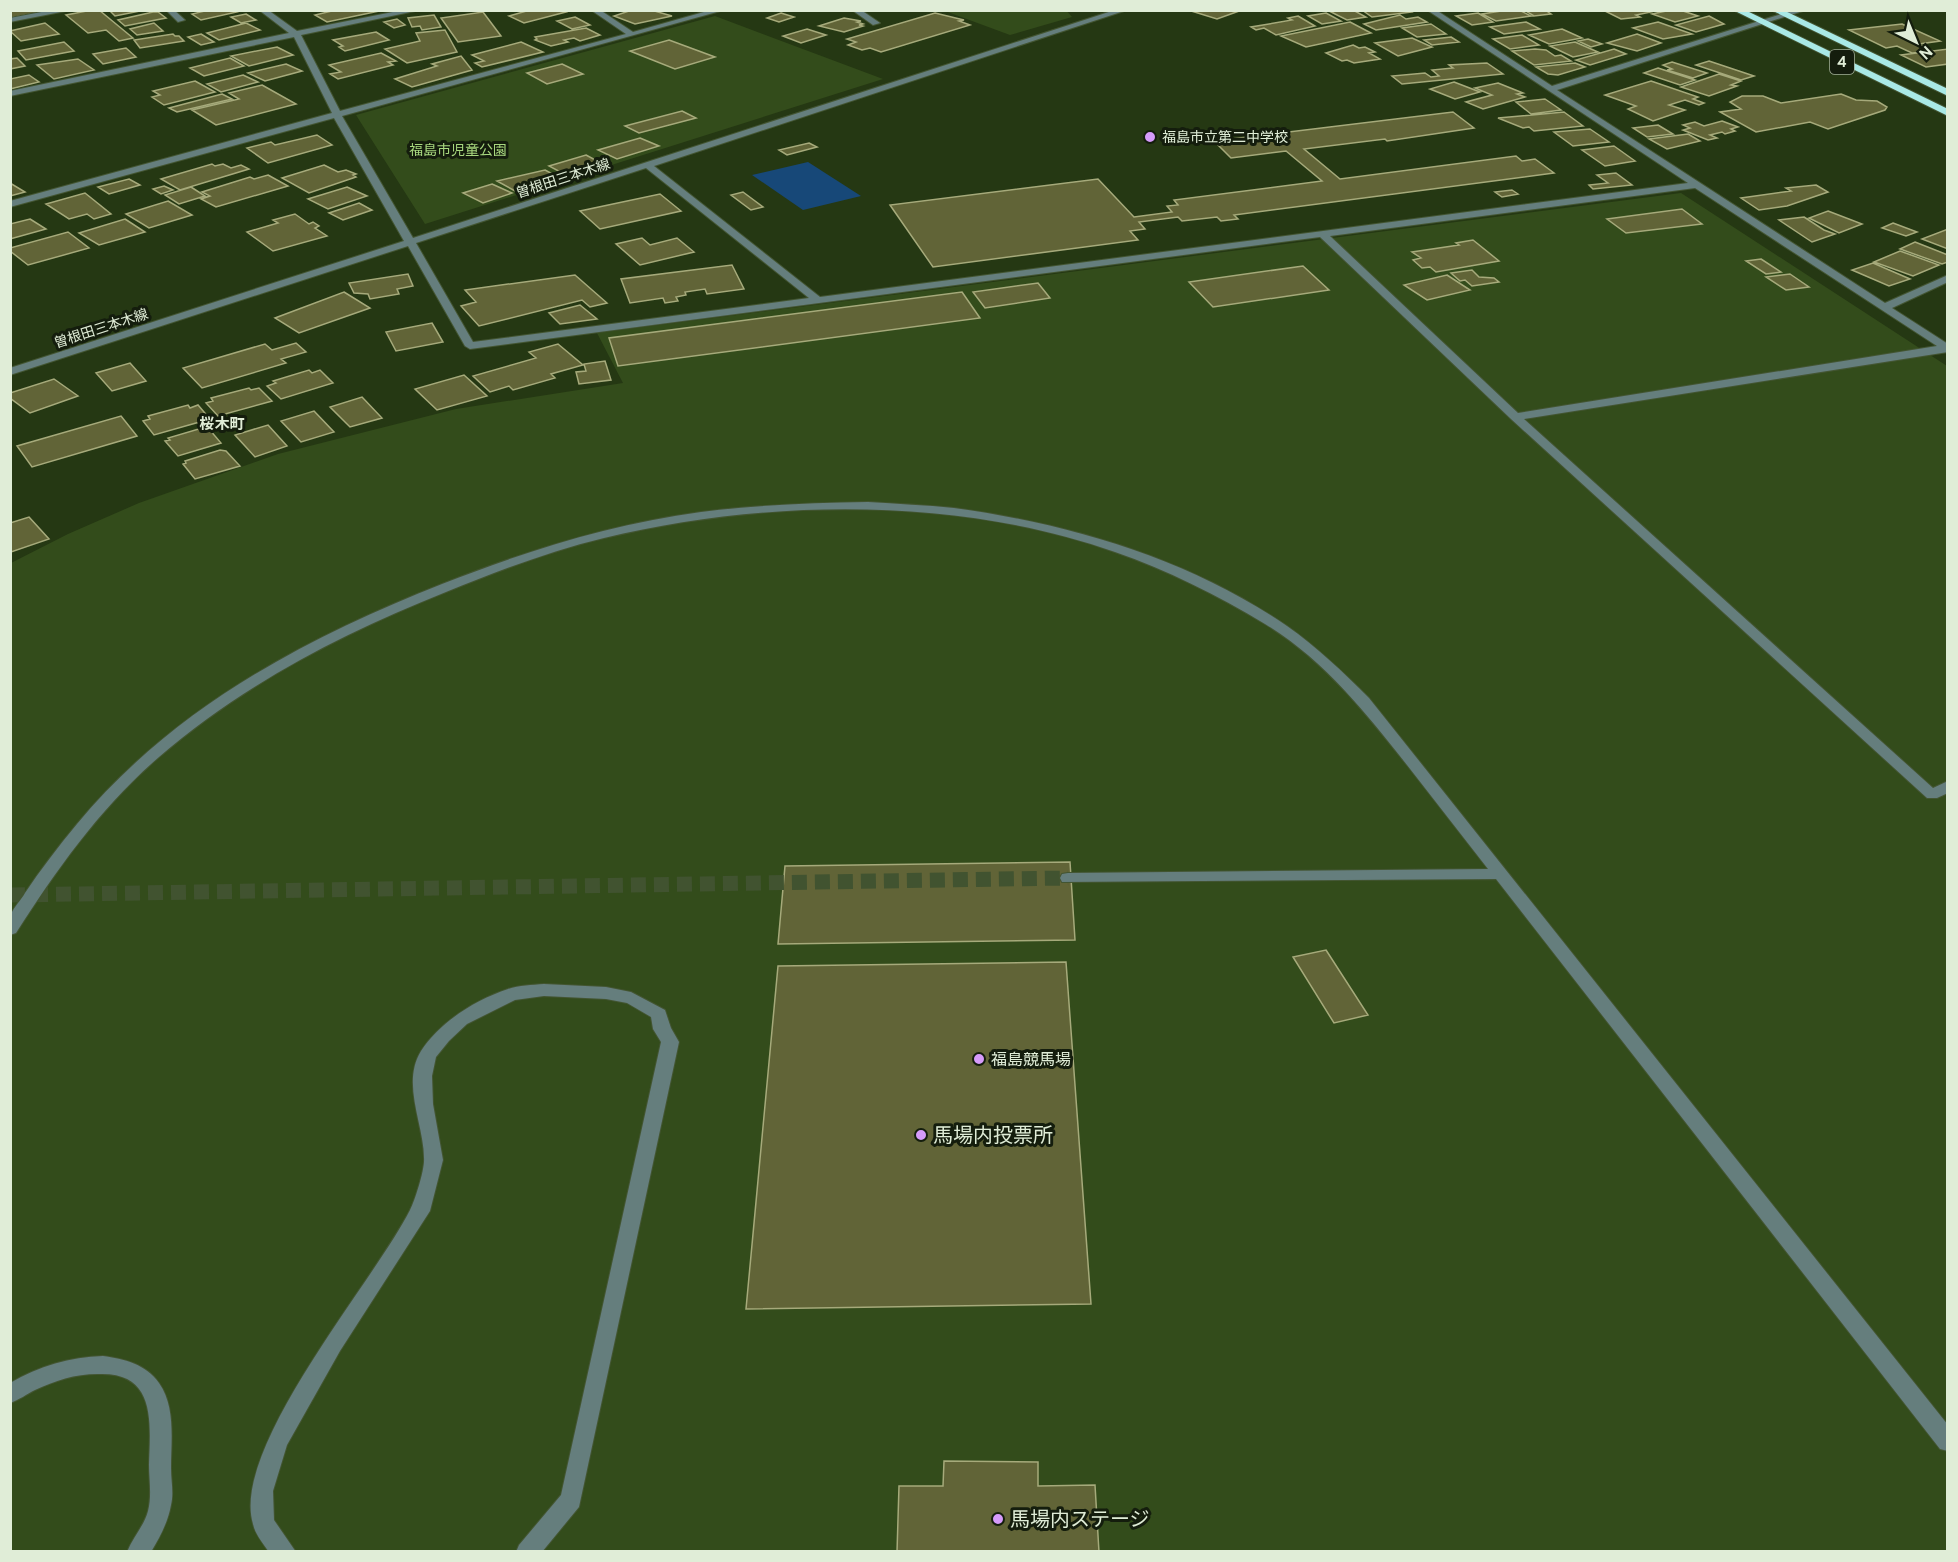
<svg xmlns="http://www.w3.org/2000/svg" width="1958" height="1562" viewBox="0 0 1958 1562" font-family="Overpass,'Noto Sans JP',sans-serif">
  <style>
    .green { fill: #334c1b }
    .water { fill: #174878 }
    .building { fill: #616437; stroke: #a6aa7b; stroke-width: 1.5 }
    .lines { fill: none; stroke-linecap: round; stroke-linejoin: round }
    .minor-tunnel { stroke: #415330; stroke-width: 15; stroke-dasharray: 15 8; stroke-linecap: butt }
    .minor-casing { stroke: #435532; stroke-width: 2 }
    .highway-casing { stroke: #435532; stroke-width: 2 }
    .minor { fill: #657e7d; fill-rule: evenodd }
    .highway { fill: #a9e9e6; fill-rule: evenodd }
    .poi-dot { fill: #d69bfa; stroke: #141d0d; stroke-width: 2 }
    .labels { text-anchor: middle; stroke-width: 6; stroke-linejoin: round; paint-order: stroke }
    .far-poi-label { font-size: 14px; fill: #e0edd7; stroke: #141d0d; text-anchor: start }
    .far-park-label { font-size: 14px; fill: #a8d87f; stroke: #141d0d }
    .far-street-label { font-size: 14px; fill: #e0edd7; stroke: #141d0d }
    .shield { fill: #141d0d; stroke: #a3af9a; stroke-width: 1.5 }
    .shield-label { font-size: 15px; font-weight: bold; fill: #e0edd7 }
    .far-neighbourhood-label { font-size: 15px; font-weight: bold; fill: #e0edd7; stroke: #141d0d }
    .poi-label { font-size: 16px; fill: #e0edd7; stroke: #141d0d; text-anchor: start }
    .near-poi-label { font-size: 20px; fill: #e0edd7; stroke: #141d0d; text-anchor: start }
  </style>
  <rect width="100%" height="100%" fill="#253813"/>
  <path class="green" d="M1066 10 1072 17 1010 35 945 11Z
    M715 16 883 79 425 224 356 115Z
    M1681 193 1947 366V1551L11 1552V563L68 534 139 503 278 454 456 409 623 383 597 333Z"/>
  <path class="water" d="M808 162 861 196 803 210 752 175Z"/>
  <path class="building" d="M10 10H34L37 13 10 18Z
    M92 10H99L133 38 119 41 106 30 88 33 66 15Z
    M109 10H145L115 16Z
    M209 10H234L237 12 201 20 192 14Z
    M336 10H384L327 22 315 15Z
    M530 10H562L566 12 524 23 509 16Z
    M632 10H651L672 16 635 24 614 16Z
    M1188 10H1242L1217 19Z
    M1341 10H1353L1366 17 1347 20 1331 12Z
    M1362 10H1410L1412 12 1372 17Z
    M1508 10H1519L1531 16 1496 21 1482 14Z
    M1524 10H1545L1551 14 1534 16Z
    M1603 10H1647L1651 12 1636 15 1640 17 1621 19Z
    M1671 10 1683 11 1698 16 1675 22 1652 14Z
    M153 12H158L166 18 125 26 118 20Z
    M483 12 501 36 458 42 441 18Z
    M781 13 794 17 779 22 767 18Z
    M935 13 964 20 959 21 970 25 881 52 870 48 862 50 848 45 856 42 847 39Z
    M1326 13 1341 21 1322 24 1308 16Z
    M1478 13 1493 22 1472 25 1456 16Z
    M246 14 256 20 241 23 231 17Z
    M434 15 441 27 422 30 420 26 412 27 408 18Z
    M1400 15 1406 19 1418 17 1427 22 1376 30 1364 24Z
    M1298 16 1315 26 1276 35 1264 28 1256 30 1251 27 1292 20 1288 18Z
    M1709 16 1724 24 1696 32 1676 25Z
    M575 17 590 25 572 29 557 21Z
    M844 18 861 21 857 22 863 24 859 25 863 26 844 32 819 26Z
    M397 19 405 25 394 28 384 22Z
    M1350 22 1371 33 1306 47 1281 36Z
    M1526 22 1540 29 1504 34 1490 27Z
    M1658 22 1692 34 1663 39 1633 28Z
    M45 23 59 34 21 41 10 31Z
    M154 23 163 31 137 35 130 29Z
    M246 23 260 30 219 40 207 33Z
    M1431 24 1446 34 1417 37 1402 28Z
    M1902 24 1940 41 1919 44 1933 51 1912 53 1897 46 1886 48 1849 30Z
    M586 28 600 35 580 41 574 38 564 40 568 42 551 46 535 40 537 39 535 37Z
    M807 29 826 35 801 43 783 36Z
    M1562 29 1582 38 1549 44 1529 35Z
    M445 30 457 52 407 63 385 49 420 41 416 33Z
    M376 32 389 40 345 51 339 47 343 46 333 40Z
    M173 34 175 36H179L184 41 140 48 134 40Z
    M201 34 214 42 201 45 188 37Z
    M1637 34 1661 43 1637 51 1607 43Z
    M1522 35 1539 45 1510 49 1493 39Z
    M1451 37 1459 42 1432 45 1424 40Z
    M1412 38 1432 47 1398 56 1375 43Z
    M1588 39 1602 44 1591 47 1578 41Z
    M669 40 715 57 675 69 630 51Z
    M64 42 74 51 26 60 18 51Z
    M521 42 543 52 482 67 475 63 484 61 472 55Z
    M1575 42 1598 52 1573 57 1550 46Z
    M1353 45 1359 48 1365 47 1375 52 1369 53 1380 59 1354 63 1347 60 1342 61 1326 53Z
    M277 47 293 55 249 66 231 56Z
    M126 48 136 57 103 64 93 54Z
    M1535 49 1546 50 1555 56 1561 55 1571 61 1534 65 1512 51Z
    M1614 49 1626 54 1590 65 1576 60Z
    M1948 49V64L1926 67 1901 55Z
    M381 53 396 61 388 62 393 65 338 79 330 74 341 72 329 65Z
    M461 56 472 70 412 87 395 79 437 66 432 64Z
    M17 58 25 66 10 69V59Z
    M230 58 244 66 204 76 190 68Z
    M78 59 94 70 54 79 37 65Z
    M1709 61 1754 76 1741 80 1696 65Z
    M1672 62 1707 73 1693 78 1667 70 1672 69 1663 65Z
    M1487 63 1503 74 1402 84 1392 76 1425 73 1431 77 1439 76 1432 70 1453 68 1449 65Z
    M1575 63 1585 67 1558 75 1548 74 1536 67Z
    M286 64 302 71 265 81 248 73Z
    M562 64 583 74 547 84 527 73Z
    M1658 68 1695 80 1680 85 1644 73Z
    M1719 74 1741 81 1731 85 1737 86 1709 96 1681 87Z
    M29 75 39 82 10 89V79Z
    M243 75 258 82 221 92 207 84Z
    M195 81 215 92 164 105 152 97 160 95 153 91Z
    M1651 81 1698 97 1693 99 1704 103 1699 105 1685 100 1669 105 1685 110 1653 121 1628 109 1636 106 1605 95Z
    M1454 82 1480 92 1455 99 1430 89Z
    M1498 83 1523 93 1517 94 1525 97 1483 109 1466 102 1492 95 1475 88Z
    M262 85 296 104 216 125 192 110 239 99 229 93Z
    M222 94 232 99 177 112 169 108Z
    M1841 94 1856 100 1877 101 1887 107 1885 110 1828 129 1810 122 1756 132 1720 112 1741 109 1730 102 1742 96H1763L1781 103Z
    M1545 99 1561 110 1531 114 1516 102Z
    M682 111 696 118 639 133 625 126Z
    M1453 112 1474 128 1387 141 1385 139 1304 149 1340 179 1516 156 1522 161 1535 159 1554 173 1234 215 1238 219 1221 221 1217 217 1182 221 1178 217 1139 222 1145 229 1130 231 1138 240 933 267 890 205 1098 179 1134 217 1172 212 1167 206 1178 205 1174 200 1322 181 1286 151 1231 158 1214 141Z
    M1564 112 1583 126 1534 131 1529 127 1523 128 1498 118Z
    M1722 121 1738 127 1731 129 1735 131 1725 134 1722 132 1710 135 1717 138 1708 140 1683 130 1690 128 1683 125 1695 122 1704 126Z
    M1658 125 1673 134 1647 137 1633 128Z
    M1590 129 1609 142 1573 146 1554 132Z
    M1688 134 1700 141 1667 149 1649 139Z
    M317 135 332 145 268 163 247 148 271 142 275 145Z
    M640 138 659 146 617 159 598 150Z
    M809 143 817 147 787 155 779 150Z
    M1614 146 1635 161 1605 166 1582 150Z
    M586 155 601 163 564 174 549 166Z
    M212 164 215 166 223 164 231 168 241 165 249 169 180 190 161 179Z
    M324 165 338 172 346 170 356 174 353 175 356 177 309 193 282 178Z
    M545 170 560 178 515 191 497 181Z
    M1616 173 1632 185 1593 189 1589 185 1608 183 1597 175Z
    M268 175 288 186 216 207 201 199 210 196 202 192 250 177 254 179Z
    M129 179 140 185 109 194 98 187Z
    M10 183 25 192 10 196Z
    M492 184 512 193 483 203 463 193Z
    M1816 185 1828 192 1787 206 1759 210 1741 198 1791 191 1786 188Z
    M164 186 173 190 161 194 153 189Z
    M191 187 205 196 179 204 165 195Z
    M347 187 367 196 328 209 308 199Z
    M1512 190 1518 194 1502 197 1495 192Z
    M743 192 763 207 751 210 731 195Z
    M85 193 111 214 94 219 87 214 69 219 46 204Z
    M660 194 681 211 600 229 580 211Z
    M168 201 192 215 149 228 126 214Z
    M359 203 372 210 343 220 329 213Z
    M1682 209 1702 224 1626 233 1607 219Z
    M1828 211 1862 224 1839 233 1809 218Z
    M295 214 309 224 313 222 319 226 315 228 327 236 273 251 247 232 278 223 273 220Z
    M1804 217 1824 230 1835 234 1812 242 1779 220Z
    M30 219 46 229 10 239V224Z
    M125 219 145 232 99 245 79 233Z
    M1893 223 1917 232 1906 236 1882 228Z
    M1948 229V249L1922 239Z
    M68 232 89 248 28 265 10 251V248Z
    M642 238 650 245 677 238 694 252 640 265 616 244Z
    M1473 240 1499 261 1436 272 1430 267 1422 268 1413 260 1421 258 1412 252 1459 245 1456 243Z
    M1915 242 1948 255V262L1942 264 1900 249Z
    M1900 251 1939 265 1913 276 1874 262Z
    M1761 259 1781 272 1766 274 1746 261Z
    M1873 263 1910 279 1889 286 1852 270Z
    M732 265 744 289 707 294 705 289 685 292 686 295 676 297 678 301 665 303 663 298 630 303 621 279Z
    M1303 266 1329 290 1213 307 1189 282Z
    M1472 270 1479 277 1494 278 1499 282 1472 286 1465 280 1460 281 1451 273Z
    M408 274 413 286 397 289 399 294 370 299 368 294 354 293 349 283Z
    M1790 274 1809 287 1786 290 1766 277Z
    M575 275 607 303 590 307 582 300 479 326 461 306 476 302 465 290Z
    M1447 275 1470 290 1427 300 1404 285Z
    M1038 283 1050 298 985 308 973 292Z
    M344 292 370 308 299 333 275 318Z
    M962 292 980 318 618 366 609 338Z
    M580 305 597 319 560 324 549 313Z
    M432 323 443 342 396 351 386 332Z
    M296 343 306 352 281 359 286 363 202 388 183 368 265 344 272 350Z
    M558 344 583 365 551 374 555 378 513 390 509 386 490 392 473 376 536 358 529 352Z
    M605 361 611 380 579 384 576 372 586 371 584 364Z
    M130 363 146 381 112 391 96 373Z
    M309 370 312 373 320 370 333 383 281 399 267 386 276 383 273 381Z
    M464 375 487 396 437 410 415 389Z
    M54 379 78 396 30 413 10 398V393Z
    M249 388 251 390 259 388 272 401 218 416 206 403 213 401 211 398Z
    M362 397 382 418 350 427 330 407Z
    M188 405 190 408 198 405 210 419 154 435 143 421 150 419 148 416Z
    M314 411 334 432 301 442 281 421Z
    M121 416 137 436 32 467 17 446Z
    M268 425 287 446 255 457 235 435Z
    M202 428 209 429 221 443 178 456 165 441 170 440 168 438Z
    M220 450 226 451 240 466 195 479 183 464 186 463 185 461Z
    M29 517 49 539 11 552 10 523Z
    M1070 862 1075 940 778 944 785 866Z
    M1326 950 1368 1015 1334 1023 1293 957Z
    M1066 962 1091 1304 746 1309 778 966Z
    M944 1461 1038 1462V1486L1095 1485 1099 1552H897L899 1486H943Z"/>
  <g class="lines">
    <path class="minor-tunnel" d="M10 895 1068 878"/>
    <g class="minor-casing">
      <path id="minor" d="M52 10H71L10 22V18Z
        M166 10H174L185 20 178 22Z
        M259 10H268L297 31 403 10H420L301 35 340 111 626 34 591 10H600L633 32 711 10H724L342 116 413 238 1115 10H1127L654 166 820 297 1688 183 1427 10H1436L1552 86 1794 10H1806L1557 90 1885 303 1948 275V282L1892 308 1948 344V352L1524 419 1933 788 1948 781V793L1937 798H1927L1511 419 1320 237 470 349 465 346 408 246 10 375V368L404 241 334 118 10 207V201L332 113 294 37 10 96V91L289 33ZM646 168 809 298 473 342 416 243ZM1695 188 1937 346 1518 413 1330 236Z
        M852 10H861L880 23 873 25Z
        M868 502C897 504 926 505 954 508 1071 524 1189 559 1287 626 1317 647 1343 672 1369 698L1948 1425V1451L1940 1449 1496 879 1062 882 1060 878 1062 874 1068 873 1488 869C1461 834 1434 800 1407 765 1365 712 1323 659 1265 624 1217 595 1167 570 1115 552 957 496 765 499 604 538 550 551 498 571 446 592 343 633 244 684 159 757 101 807 57 869 16 933L10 935C10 929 9 920 11 914 14 907 21 900 25 893 41 869 58 847 77 824 172 709 305 638 442 584 526 551 611 524 701 512 756 505 812 503 868 502Z
        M544 984 606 987 631 992 665 1010 671 1028 679 1042 579 1507 542 1552H516L519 1545 561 1495 661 1042 653 1029 651 1017 627 1003 606 999 544 996 515 1000 467 1024 449 1041 436 1057 432 1076 433 1104 443 1160 430 1211 340 1351 287 1445 273 1491 274 1520 296 1552H269C263 1543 255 1534 253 1524 230 1448 375 1280 410 1210 415 1200 425 1169 424 1158 424 1125 401 1083 421 1051 440 1022 475 1000 508 989 519 985 532 985 544 984Z
        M103 1356C124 1359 146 1364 159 1383 176 1407 171 1441 171 1468 171 1481 174 1493 171 1505 168 1522 160 1537 151 1552H127C133 1537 144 1526 148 1511 152 1495 149 1480 149 1465 150 1425 157 1374 102 1374 78 1373 56 1380 35 1390 27 1394 19 1400 10 1403V1383C39 1366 70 1357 103 1356Z"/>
    </g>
    <g class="highway-casing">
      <path id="highway" d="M1733 10H1745L1948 109V116Z
        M1771 10H1783L1948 89V96Z"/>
    </g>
    <use href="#minor" class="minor"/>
    <use href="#highway" class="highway"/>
  </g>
  <g class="poi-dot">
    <circle cx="1150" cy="137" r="6"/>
    <circle cx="979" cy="1059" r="6"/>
    <circle cx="921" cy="1135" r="6"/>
    <circle cx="998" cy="1519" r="6"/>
  </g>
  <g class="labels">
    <g class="far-poi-label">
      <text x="1162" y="142">福島市立第二中学校</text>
    </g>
    <g class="far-park-label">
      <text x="458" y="155">福島市児童公園</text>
    </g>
    <g class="far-street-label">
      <text transform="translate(563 178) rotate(-18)" y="5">曽根田三本木線</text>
      <text transform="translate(101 328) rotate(-18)" y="5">曽根田三本木線</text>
    </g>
    <rect class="shield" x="1830" y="50" width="24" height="24" rx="4.5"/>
    <g class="shield-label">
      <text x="1842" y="67">4</text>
    </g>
    <g class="far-neighbourhood-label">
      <text x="222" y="429">桜木町</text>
    </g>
    <g class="poi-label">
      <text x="991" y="1065">福島競馬場</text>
    </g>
    <g class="near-poi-label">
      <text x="933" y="1142">馬場内投票所</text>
      <text x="1010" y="1526">馬場内ステージ</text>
    </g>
  </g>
  <rect width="1958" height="1562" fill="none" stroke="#e0edd7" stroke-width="24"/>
  <g transform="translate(1916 42) rotate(137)" stroke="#141d0d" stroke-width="4.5" paint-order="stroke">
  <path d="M0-4.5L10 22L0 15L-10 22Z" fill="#e0edd7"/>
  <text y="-9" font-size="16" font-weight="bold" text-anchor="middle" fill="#e0edd7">N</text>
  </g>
</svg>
